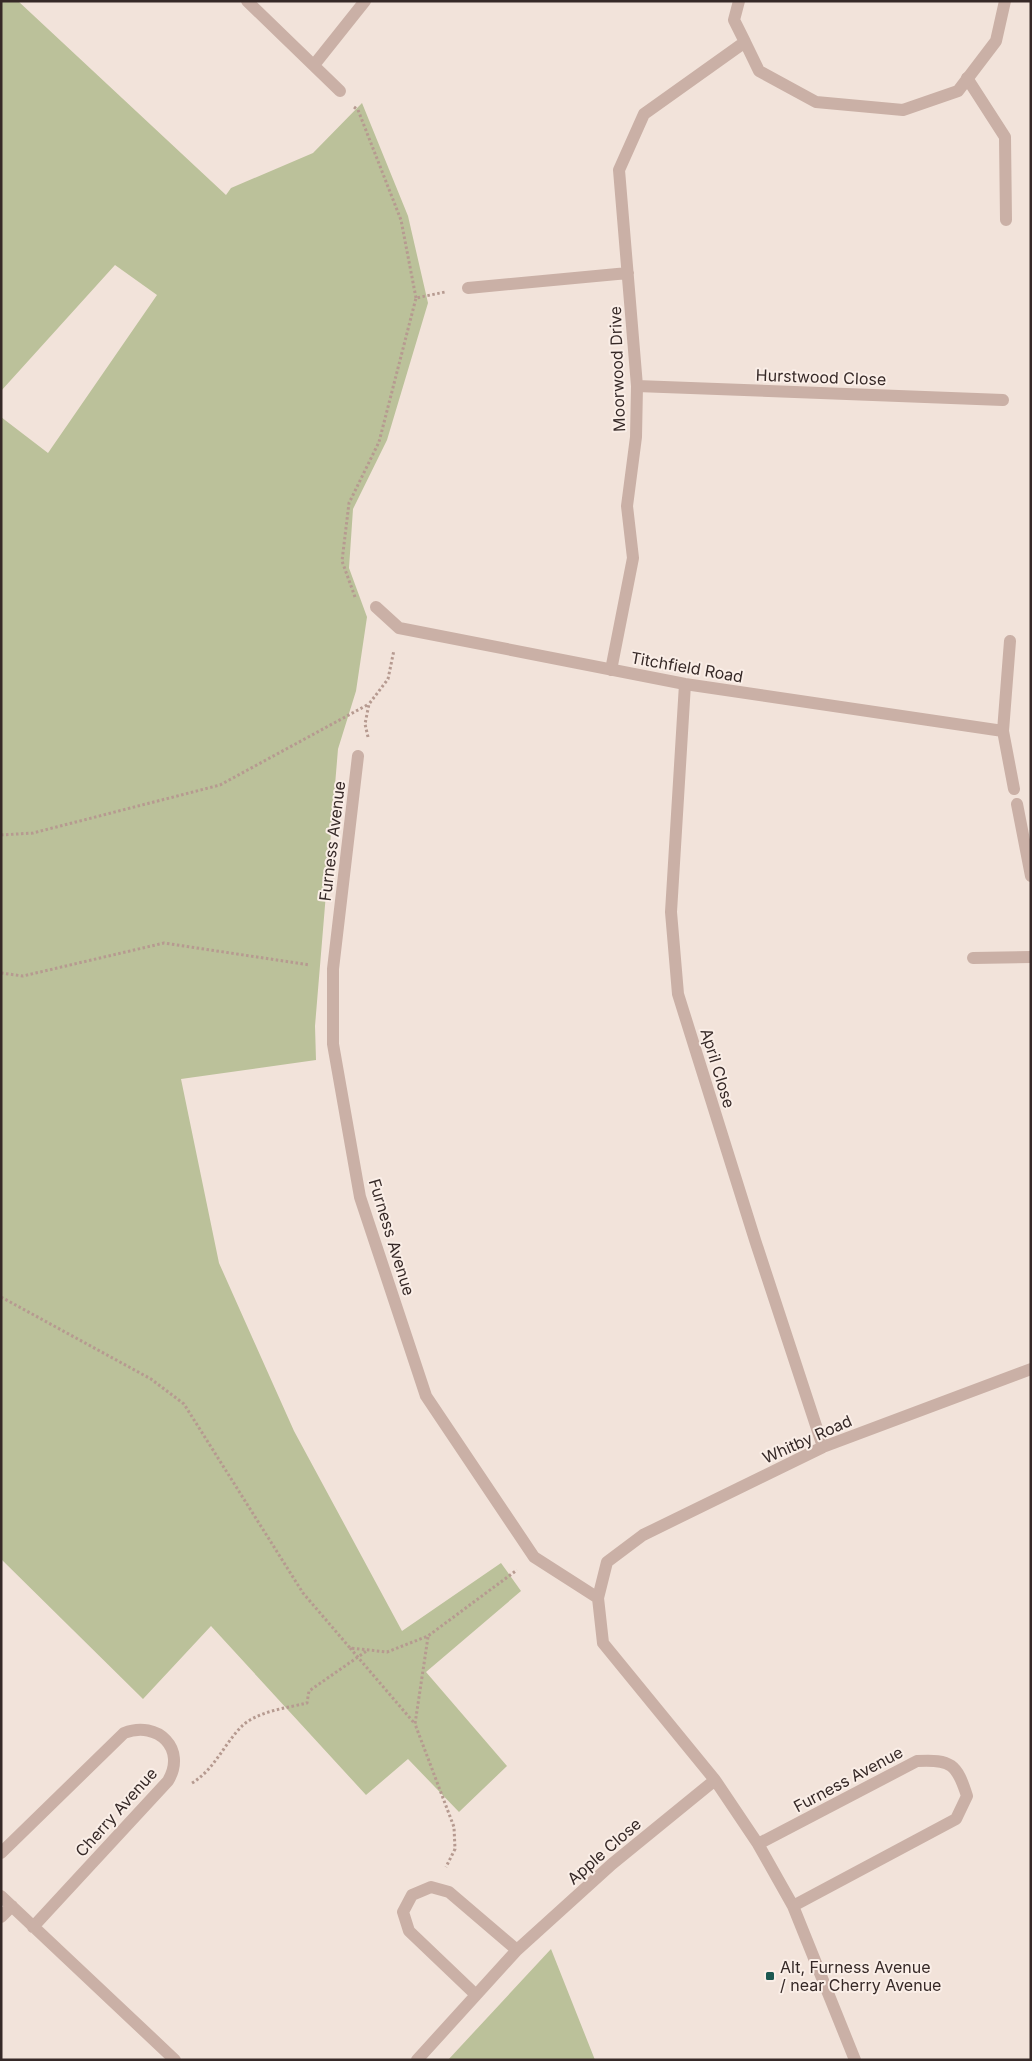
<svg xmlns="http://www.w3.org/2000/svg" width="1032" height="2061" viewBox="0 0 1032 2061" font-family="Inter,sans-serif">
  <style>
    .green { fill: #bbc19a }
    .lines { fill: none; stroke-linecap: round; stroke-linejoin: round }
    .path { stroke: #b69a90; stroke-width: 3; stroke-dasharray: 2.5 2.5; stroke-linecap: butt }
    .service { stroke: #cab0a6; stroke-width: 12 }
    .minor { stroke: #cab0a6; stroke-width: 12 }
    .poi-dot { fill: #1c5851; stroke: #faeee7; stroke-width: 2 }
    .labels { text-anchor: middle; stroke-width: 4; stroke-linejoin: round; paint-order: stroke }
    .street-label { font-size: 16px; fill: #362927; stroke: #faeee7 }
    .poi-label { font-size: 16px; fill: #362927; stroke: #faeee7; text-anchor: start }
  </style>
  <rect width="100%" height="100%" fill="#f2e3da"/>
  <path class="green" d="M1 1H18L226 195 231 188 313 153 362 103 408 216 428 303 387 440 353 509 349 568 367 617 356 691 338 749 315 1026 316 1060 181 1079 219 1263 294 1431 402 1631 501 1563 521 1591 426 1672 507 1766 459 1812 408 1759 366 1795 211 1626 143 1699 1 1559V417L48 453 157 295 115 265 1 391Z
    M551 1949 595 2060H448Z"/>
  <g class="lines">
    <path class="path" d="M354 107 358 110 401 220 416 298
      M355 597 342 561 349 503 379 442 416 298 445 292
      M368 737 365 724 369 704 388 679 394 650
      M1 835 33 833 220 785 369 704
      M1 973 23 976 164 943 310 965
      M1 1297 151 1379 184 1404 303 1593 350 1648 387 1652 428 1636 517 1570
      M428 1637 415 1724 454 1827 455 1849 446 1867
      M350 1648 415 1724
      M192 1783C215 1769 224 1744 242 1726 258 1711 287 1708 307 1703L309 1691 368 1650"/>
    <path class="service" d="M967 78 1005 137 1006 220"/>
    <path class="minor" d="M247 1 340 91
      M745 42 759 71 816 102 903 110 958 91 996 41 1005 1
      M314 65 365 1
      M468 288 628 273
      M637 386 1003 400
      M376 607 399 628 685 684 1003 731
      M1010 641 1003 731 1014 789
      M611 670 633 558 627 506 636 437 637 386 619 170 644 114 745 42 734 20 739 1
      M685 684 671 912 678 994 755 1240 823 1447
      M358 756 333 969V1044L360 1197 426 1396 534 1557 598 1598
      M1017 804 1031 876
      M973 958 1031 957
      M758 1844 917 1761C951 1759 957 1764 967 1796L956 1819 793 1906
      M1 1853 124 1733C158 1720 187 1749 168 1781L33 1927
      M1 1896 175 2060
      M1 1917 12 1906
      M475 1994 409 1931 403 1912 412 1895 431 1887 449 1892 517 1950
      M417 2060 517 1950 612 1864 715 1780
      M855 2060 793 1906 758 1844 715 1780 603 1643 598 1598 607 1562 643 1535 823 1447 1031 1369"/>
  </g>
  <rect class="poi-dot" x="765" y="1971" width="10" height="10" rx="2.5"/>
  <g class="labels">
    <g class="street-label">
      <text transform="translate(617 369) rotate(-92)" y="6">Moorwood Drive</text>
      <text transform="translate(821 377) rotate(2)" y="6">Hurstwood Close</text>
      <text transform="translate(687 667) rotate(10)" y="6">Titchfield Road</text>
      <text transform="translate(332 841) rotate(-83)" y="6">Furness Avenue</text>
      <text transform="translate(718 1068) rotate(73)" y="6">April Close</text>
      <text transform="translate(392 1237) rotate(73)" y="6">Furness Avenue</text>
      <text transform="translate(807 1439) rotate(-24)" y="6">Whitby Road</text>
      <text transform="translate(848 1779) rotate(-28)" y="6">Furness Avenue</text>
      <text transform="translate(116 1812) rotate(-48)" y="6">Cherry Avenue</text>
      <text transform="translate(604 1851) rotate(-41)" y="6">Apple Close</text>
    </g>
    <g class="poi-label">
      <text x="780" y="1973">Alt, Furness Avenue<tspan x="780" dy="18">/ near Cherry Avenue</tspan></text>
    </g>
  </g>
  <rect width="1032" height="2061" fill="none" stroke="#362927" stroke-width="5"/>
</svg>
